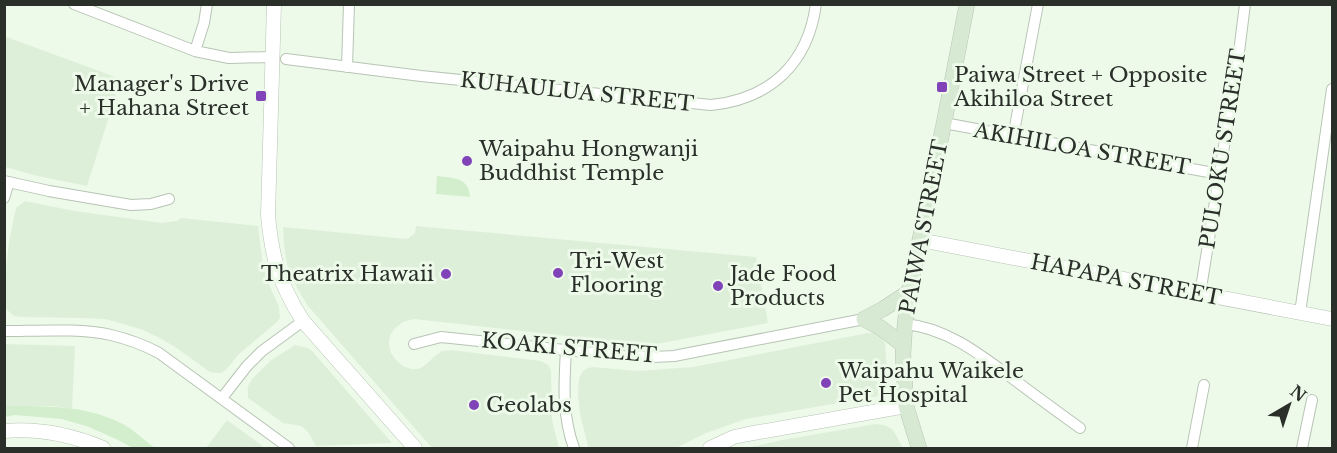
<svg xmlns="http://www.w3.org/2000/svg" width="1337" height="453" viewBox="0 0 1337 453" font-family="'Libre Baskerville',serif">
  <style>
    .built { fill: #deefd9 }
    .green { fill: #d3eecc }
    .lines { fill: none; stroke-linecap: round; stroke-linejoin: round }
    .minor-casing { stroke: #b8c4b5; stroke-width: 12 }
    .tertiary-casing { stroke: #b8c4b5; stroke-width: 15 }
    .secondary-casing { stroke: #b8c4b5; stroke-width: 16 }
    .minor { stroke: #fff; stroke-width: 10 }
    .tertiary { stroke: #fff; stroke-width: 14 }
    .secondary { stroke: #d7e9d2; stroke-width: 15 }
    .poi-dot { fill: #8143b8; stroke: #edfaea; stroke-width: 2 }
    .labels { text-anchor: middle; stroke-width: 6; stroke-linejoin: round; paint-order: stroke }
    .poi-label { font-size: 21px; fill: #2a2f29; stroke: #edfaea; text-anchor: start }
    .street-label { font-size: 21px; fill: #2a2f29; stroke: #edfaea }
  </style>
  <rect width="100%" height="100%" fill="#edfaea"/>
  <path class="built" d="M4 36 121 79 87 186 37 176 5 167Z
    M25 201 75 211 162 223 176 221 182 218 258 226 263 266 268 282 279 307 280 318 277 322 238 355 226 370 221 373H216L210 372 175 347 160 338 143 330 120 323 105 319 82 318 19 317 14 316 7 310 5 304V277L9 241 15 212 17 207Z
    M416 226 756 257 768 323 657 344 627 343 414 319 403 322 394 329 390 336 389 345 391 353 396 360 403 366 411 369H418L424 366 435 356 442 351 451 350 541 361 548 365 551 370 552 420 559 448H432L308 306 297 288 287 264 284 245 283 227 407 239 415 233Z
    M868 333H874L879 335 885 343 888 385 885 390 879 396 746 419 706 433 676 448H589L588 446 580 414 578 393 579 378 583 371 588 368 593 367 638 371 693 367Z
    M5 344 75 346 72 409 55 406H5Z
    M295 345 308 348 313 352 392 443 316 446 308 432 301 426 283 423 248 398V386L252 379 270 361Z
    M227 420 260 444 264 448H206Z
    M876 424 884 425 892 429 896 435 903 448H746L782 440Z"/>
  <path class="green" d="M437 176C453 178 469 177 470 197L436 194Z
    M5 406C44 406 85 405 121 423 133 429 144 440 155 448H133L116 439 89 427 62 419 15 415 5 417Z"/>
  <g class="lines">
    <g class="minor-casing">
      <path id="minor" d="M74 4 195 51 229 58 272 57
        M195 51 204 23 207 4
        M286 59 421 76 711 105C770 99 808 64 816 4
        M347 67 349 4
        M944 123 1219 174
        M1013 137 1038 4
        M4 181 49 191 131 205 151 204 169 199
        M4 198 9 182
        M1200 294 1238 60 1245 4
        M1300 313 1332 89
        M905 324C948 328 982 356 1016 381 1037 397 1058 412 1080 428
        M4 331C37 331 80 328 111 335 128 339 144 345 159 353L289 448
        M414 344 441 337 632 357H653L674 356 864 319
        M566 350C564 383 562 416 574 448
        M222 398 247 366 262 351 303 321
        M1192 448 1204 385
        M1302 448 1312 400"/>
    </g>
    <g class="tertiary-casing">
      <path id="tertiary" d="M274 4 268 215C272 259 279 283 303 321L415 448
        M920 240 1332 319
        M4 431C38 428 72 435 103 448
        M710 448 734 437 748 434 906 406"/>
    </g>
    <g class="secondary-casing">
      <path id="secondary" d="M864 319 883 309 909 292
        M864 319 881 328 903 345
        M919 448 906 406 903 354 905 324 909 292 944 123 967 4"/>
    </g>
    <use href="#minor" class="minor"/>
    <use href="#tertiary" class="tertiary"/>
    <use href="#secondary" class="secondary"/>
  </g>
  <g class="poi-dot">
    <rect x="936" y="81" width="12" height="12" rx="3"/>
    <rect x="255" y="90" width="12" height="12" rx="3"/>
    <circle cx="467" cy="161" r="6"/>
    <circle cx="558" cy="273" r="6"/>
    <circle cx="446" cy="274" r="6"/>
    <circle cx="718" cy="286" r="6"/>
    <circle cx="826" cy="383" r="6"/>
    <circle cx="474" cy="405" r="6"/>
  </g>
  <g class="labels">
    <g class="poi-label">
      <text x="954" y="82">Paiwa Street + Opposite<tspan x="954" dy="24">Akihiloa Street</tspan></text>
      <text x="249" y="91" text-anchor="end">Manager's Drive<tspan x="249" dy="24">+ Hahana Street</tspan></text>
      <text x="479" y="156">Waipahu Hongwanji<tspan x="479" dy="24">Buddhist Temple</tspan></text>
      <text x="570" y="268">Tri-West<tspan x="570" dy="24">Flooring</tspan></text>
      <text x="434" y="281" text-anchor="end">Theatrix Hawaii</text>
      <text x="730" y="281">Jade Food<tspan x="730" dy="24">Products</tspan></text>
      <text x="838" y="378">Waipahu Waikele<tspan x="838" dy="24">Pet Hospital</tspan></text>
      <text x="486" y="412">Geolabs</text>
    </g>
    <g class="street-label">
      <text transform="translate(577 92) rotate(6)" y="7">KUHAULUA STREET</text>
      <text transform="translate(1082 149) rotate(10)" y="7">AKIHILOA STREET</text>
      <text transform="translate(1223 149) rotate(-81)" y="7">PULOKU STREET</text>
      <text transform="translate(924 227) rotate(-79)" y="7">PAIWA STREET</text>
      <text transform="translate(1126 280) rotate(11)" y="7">HAPAPA STREET</text>
      <text transform="translate(569 348) rotate(5)" y="7">KOAKI STREET</text>
    </g>
  </g>
  <rect width="1337" height="453" fill="none" stroke="#2a2f29" stroke-width="12"/>
  <g transform="translate(1289 405) rotate(39)" stroke="#edfaea" stroke-width="4.5" paint-order="stroke">
  <path d="M0-4.5L10 22L0 15L-10 22Z" fill="#2a2f29"/>
  <text y="-9" font-size="16" font-weight="bold" text-anchor="middle" fill="#2a2f29">N</text>
  </g>
</svg>
